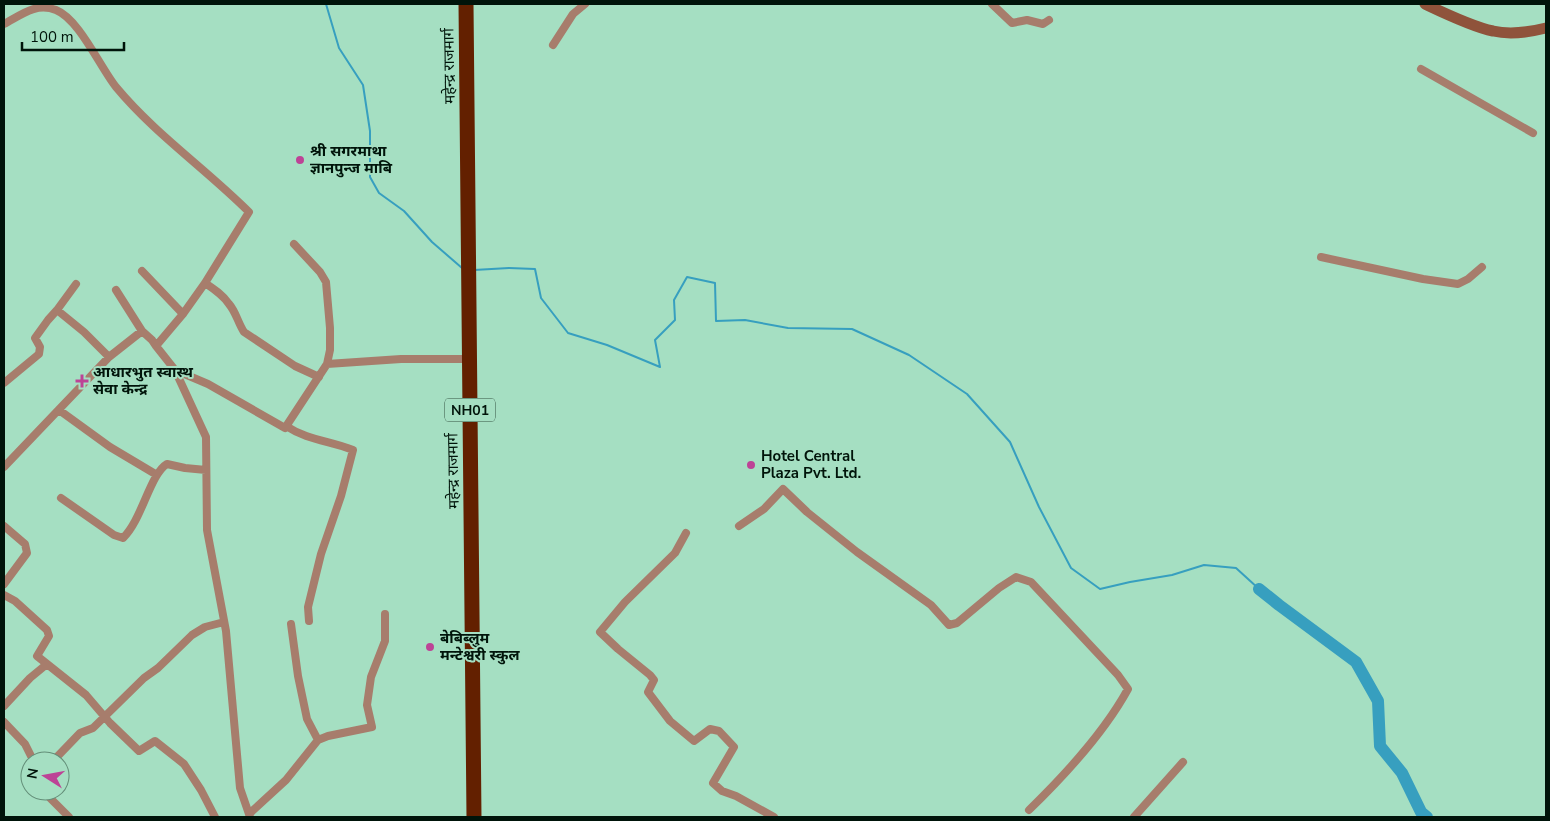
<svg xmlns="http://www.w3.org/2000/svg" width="1550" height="821" viewBox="0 0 1550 821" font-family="'Nunito Sans','Noto Sans Devanagari',sans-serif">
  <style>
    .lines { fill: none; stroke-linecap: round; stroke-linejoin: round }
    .stream { stroke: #379fbf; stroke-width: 2 }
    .river { stroke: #379fbf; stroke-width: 12 }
    .street { stroke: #a77d6c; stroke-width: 8 }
    .secondary { stroke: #8f533b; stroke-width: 11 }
    .highway { stroke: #632000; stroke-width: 15 }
    .poi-dot { fill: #bd4396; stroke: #a5dfc2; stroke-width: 2 }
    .labels { text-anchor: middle; stroke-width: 4; stroke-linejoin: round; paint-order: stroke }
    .shield { fill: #a5dfc2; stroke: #325141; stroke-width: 1 }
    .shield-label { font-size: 14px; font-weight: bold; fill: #00140a }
    .street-label { font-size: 15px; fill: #00140a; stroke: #a5dfc2 }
    .poi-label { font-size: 15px; font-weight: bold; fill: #00140a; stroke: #a5dfc2; text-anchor: start }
  </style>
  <rect width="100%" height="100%" fill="#a5dfc2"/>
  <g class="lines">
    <path class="stream" d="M326 4 339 48 363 85 370 131V177L379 193 404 211 432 242 462 268
      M474 270 509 268 535 269 541 298 568 333 607 345 660 367 655 340 675 320 674 300 687 277 715 283 716 321 745 320 788 328 852 329 909 355 967 394 1010 442 1039 507 1071 568 1100 589 1130 582 1172 575 1204 565 1236 568 1259 589"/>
    <path class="river" d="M1259 589 1279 605 1356 662 1378 701 1380 746 1402 773 1421 812 1427 817"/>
    <path class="street" d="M992 4 1012 23 1027 20 1043 24 1049 20
      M4 24C21 15 36 2 56 10 79 19 100 67 116 87 155 134 206 169 249 212L205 283 183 314 156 346 152 340 142 331 109 357 84 332 57 310 48 320 35 338 40 347 39 354 4 383
      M553 45 573 14 585 4
      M1421 69 1533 133
      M294 244 320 272 326 282 330 328V350L327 364
      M1321 257 1423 279 1458 284 1468 279 1482 267
      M142 271 183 314
      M205 283C214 289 223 295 229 304 236 312 238 323 244 332L295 366 319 377
      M116 290 142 331
      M57 310 76 284
      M156 346 175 370 206 437 207 530 226 631 240 788 250 817
      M175 370 208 384 285 428 327 364 401 359H470
      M59 410 110 447 157 475
      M286 426C307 440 330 441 353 450L341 496 321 554 308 607 309 621
      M4 467 109 357
      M61 498 114 535 123 538C142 520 150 474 167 464L185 468 206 470
      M4 526 25 544 27 553 4 584
      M739 526 764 509 783 489 807 512 857 552 931 605 949 625 957 623 999 588 1016 577 1031 582 1118 675 1128 689C1105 731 1064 776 1029 810
      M686 533 675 553 625 602 600 632 618 649 650 675 654 680 648 692 670 721 694 741 710 729 719 731 734 747 713 783 722 791 736 796 774 817
      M4 595 15 601 47 630 49 636 37 656 86 695 110 723 139 751 155 741 184 764 201 790 215 817
      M4 706 30 678 47 664
      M4 722 25 744 31 756 39 761
      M318 740 328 736 372 727 367 705 371 677 385 641V614
      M53 761 80 733 93 728 144 678 158 668 192 635 205 627 224 622
      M45 793 69 817
      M249 814 286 780 318 740 307 719 298 676 291 624
      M1134 817 1183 762"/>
    <path class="secondary" d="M1425 4C1444 13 1473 27 1493 31 1510 35 1530 32 1546 28"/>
    <path class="highway" d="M466 4 474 817"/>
  </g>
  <g class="poi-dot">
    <circle cx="300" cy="160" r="5"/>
    <path d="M79.5 373.5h5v5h5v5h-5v5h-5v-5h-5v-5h5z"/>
    <circle cx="751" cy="465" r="5"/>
    <circle cx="430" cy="647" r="5"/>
  </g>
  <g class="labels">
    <rect class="shield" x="445" y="398.5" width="50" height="23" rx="4"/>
    <g class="shield-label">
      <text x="470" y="415">NH01</text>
    </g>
    <g class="street-label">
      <text transform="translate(449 66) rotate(-91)" y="5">महेन्द्र राजमार्ग</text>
      <text transform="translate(453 471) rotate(-91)" y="5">महेन्द्र राजमार्ग</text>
    </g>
    <g class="poi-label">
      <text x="310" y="156">श्री सगरमाथा<tspan x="310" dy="17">ज्ञानपुन्ज माबि</tspan></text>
      <text x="93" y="377">आधारभुत स्वास्थ<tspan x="93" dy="17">सेवा केन्द्र</tspan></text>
      <text x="761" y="461">Hotel Central<tspan x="761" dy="17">Plaza Pvt. Ltd.</tspan></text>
      <text x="440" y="643">बेबिब्लुम<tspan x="440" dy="17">मन्टेश्वरी स्कुल</tspan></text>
    </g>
  </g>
  <rect width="1550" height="821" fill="none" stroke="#00140a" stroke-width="10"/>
  <g transform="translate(45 776) rotate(281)"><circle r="24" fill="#a5dfc2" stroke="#638e78"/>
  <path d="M0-4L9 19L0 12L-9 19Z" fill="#bd4396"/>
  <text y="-8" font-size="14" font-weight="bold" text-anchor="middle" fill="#00140a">N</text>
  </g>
  <path d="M22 42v8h102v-8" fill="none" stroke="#00140a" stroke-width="2.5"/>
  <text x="30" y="42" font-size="15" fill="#00140a" stroke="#a5dfc2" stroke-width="4" paint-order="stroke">100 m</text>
</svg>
